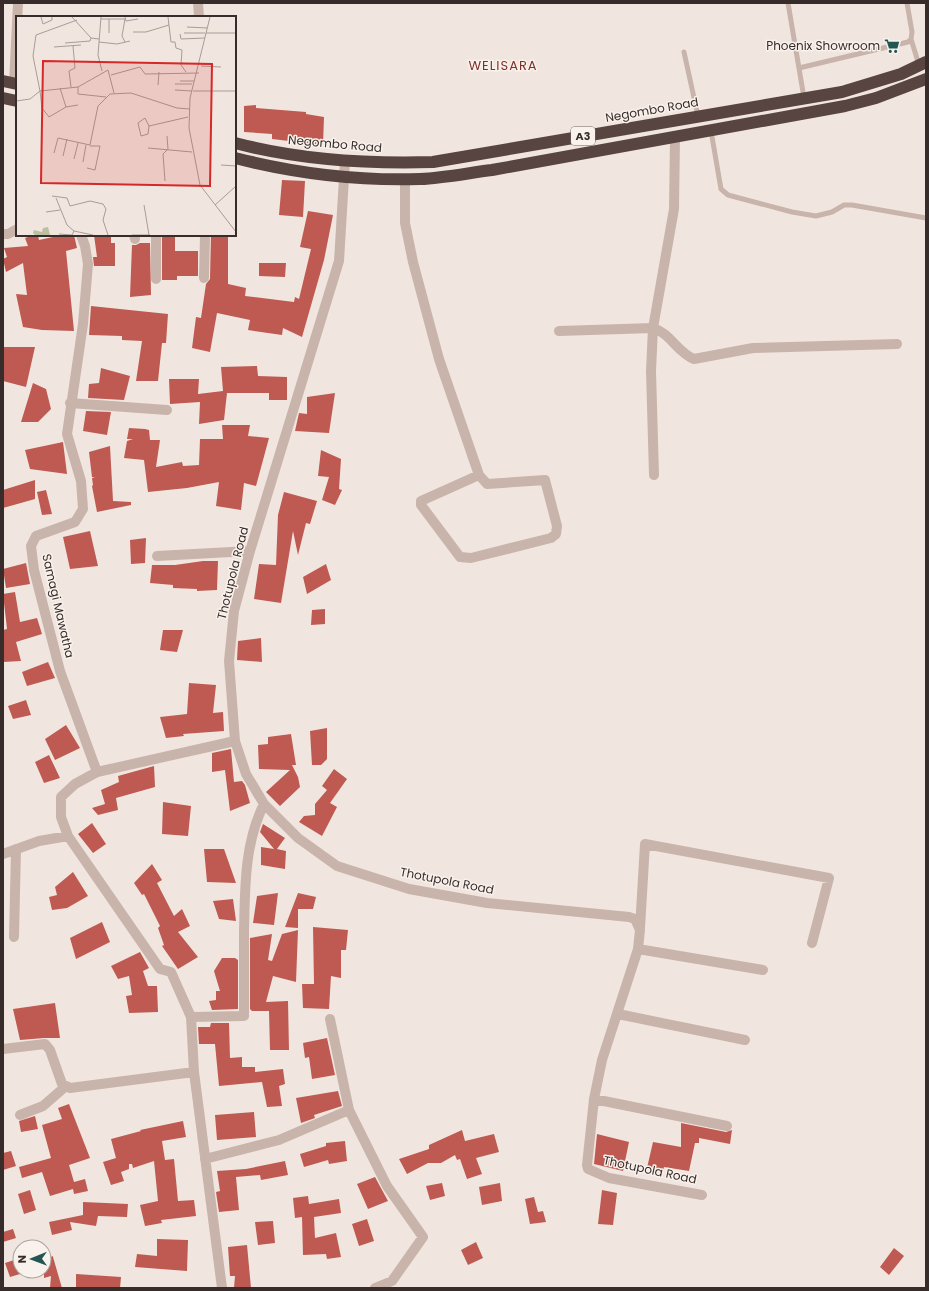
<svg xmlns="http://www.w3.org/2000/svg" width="929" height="1291" viewBox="0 0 929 1291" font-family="Poppins,sans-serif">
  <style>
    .building { fill: #be5a51 }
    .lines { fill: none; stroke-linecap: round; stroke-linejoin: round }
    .lane { stroke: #c9b4ac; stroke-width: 5 }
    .street { stroke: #c9b4ac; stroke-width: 10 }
    .highway { stroke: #584542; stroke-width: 12 }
    .labels { text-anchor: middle; stroke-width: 3; stroke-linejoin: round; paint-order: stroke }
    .shield { fill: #f9f1eb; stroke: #716764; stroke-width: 1 }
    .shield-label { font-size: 11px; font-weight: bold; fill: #372c2a }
    .poi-label { font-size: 12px; fill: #372c2a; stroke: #f9f1eb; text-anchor: end }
    .street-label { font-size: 12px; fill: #372c2a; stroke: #f9f1eb }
    .neighbourhood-label { font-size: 13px; letter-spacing: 1px; fill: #813028; stroke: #f9f1eb }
    .inset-road { fill: none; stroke: #a79c97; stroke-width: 1 }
    .view { fill: #d62828; fill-opacity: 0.15; stroke: #d62828; stroke-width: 2 }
    .inset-edge { fill: none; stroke: #372c2a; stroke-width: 2 }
  </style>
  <rect width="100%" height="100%" fill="#f1e6df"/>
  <path class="building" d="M256 105V108L306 112V114L324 117 323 145 272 139V134L244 132V106Z
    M282 180 305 181 303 217 279 215Z
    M308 211 333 215 324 260 302 337 283 328 282 335 248 330 250 320 217 313 210 352 192 348 196 317 201 318 206 284 210 279 211 235H228V284L246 288 245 296 294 302 295 297 299 299 311 249 300 247Z
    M34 235H38L39 240 62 235H74L77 248 66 251 74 331 42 330 23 327 16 294 27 295 23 263 6 272 3 259 7 257 4 248 28 246 25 238Z
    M94 235H111V243H115V266H94L93 257H97Z
    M162 235H175V251H198V276H177V280H162Z
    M140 243H150L151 295 130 297 132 245H136Z
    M259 263H286L285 277 259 276Z
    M91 306 168 314 166 343H162L158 381H136L142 341 122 340V336L89 335Z
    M3 347H35L26 387 3 381Z
    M257 366 258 376 287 377V400H269V393H227L224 420 199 424 200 402 170 404 169 379H199L198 394 223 391 221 367Z
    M101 368 130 376 124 400 88 398 89 384 99 383Z
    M33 383 46 389 51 409 38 422H21Z
    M335 393 329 433 295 431 299 413 307 414V397Z
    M86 411 111 412 107 435 83 431Z
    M222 425H250L248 436 269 438 256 486 244 483 241 510 216 506 219 482 187 488 148 492 144 460 124 458 127 441 133 439H127L129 428 145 429 149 430 150 440H160L156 467 182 462 183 466 199 465 200 439H223Z
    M63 442 67 474 30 469 25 450Z
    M110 446 113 501 131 502V505L97 512 92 486 93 485 92 478 95 477H92L89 452Z
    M321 450 341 459 339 489 342 490 335 505 322 500 329 477 318 476Z
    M35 480V499L3 508V490Z
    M46 490 52 514 42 515 37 492Z
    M284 492 317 501 310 524 306 523 298 555 293 531 281 603 254 599 259 564 276 565 278 515Z
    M90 531 98 566 70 569 63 537Z
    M146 538 145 563 131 564 130 540Z
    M203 561H218L217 590 197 591V589L173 588V585L150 583 152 565H175Z
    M26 563 30 584 6 588 3 569Z
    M326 564 331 580 307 594 303 577Z
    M15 592 20 622 37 618 42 634 16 642 21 661 3 662V630L7 629 3 594Z
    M325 609V624L311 625 312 610Z
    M163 630H183L177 652 160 650Z
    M261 638 262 662 237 660 238 641Z
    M48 662 55 678 27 686 22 672Z
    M189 683 216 685 213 713 223 712 224 731 183 734 184 736 166 738 160 717 187 714Z
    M26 700 31 715 13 719 8 706Z
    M66 725 80 748 55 760 45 739Z
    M327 728V759L321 765H312L310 731Z
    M291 734 296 765H292L298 777 300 787 280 806 266 792 290 770 259 769 258 745 268 744V737Z
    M231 749 234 782 242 781 245 785 250 803 230 811 225 770 212 772V753Z
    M49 755 60 778 44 783 35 762Z
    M154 766 155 787 116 798 118 810 98 815 92 808 105 804 101 790 119 782 118 776Z
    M334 769 347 779 330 803 337 807 322 836 299 822 304 816 315 815V804L327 790 322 786Z
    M163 802 191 806 188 836 162 834Z
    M92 823 106 844 93 853 78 834Z
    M263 824 285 838 277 849 286 851 285 869 261 865V847L274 849 260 832Z
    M204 849H224L236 883 207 882Z
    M152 864 162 880 157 883 174 916 182 909 190 926 178 932 198 957 178 969 162 946 164 945 158 928 160 926 144 894 142 895 134 883Z
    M73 872 88 896 67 908 52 910 49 897 57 895 55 887Z
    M278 893 274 925 253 923 257 896Z
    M298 893 316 897 313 909H298V928L285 927Z
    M233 899 236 921 219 919 213 901Z
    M102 922 110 942 76 959 70 938Z
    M313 927 348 930 346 950H341V978L331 976 329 1009 303 1008 302 984H314Z
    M298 930 296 982 273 976 266 1002 288 1001 289 1050H270L269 1011H252L250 1009V938L272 934 268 960 272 961 282 934Z
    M140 952 149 968 143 971 148 986H157L158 1012 129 1013 126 996 132 995 129 976 118 979 111 966Z
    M222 958H235L238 960V1009L212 1010 209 1001 216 1000V991H220L214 971Z
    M55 1003 60 1038H44L20 1040 13 1009Z
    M211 1023H229L230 1058 242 1057V1067H255V1072L283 1069 285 1084 279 1086 282 1106 267 1107 262 1082 219 1086 215 1044H199L198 1027H210Z
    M327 1038 335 1075 312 1079 309 1057 305 1058 303 1043Z
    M338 1091 342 1106 314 1115 315 1118 301 1123 296 1098Z
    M69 1104 90 1158 69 1165 74 1182 85 1179 88 1191 74 1194 73 1189 50 1196 42 1172 22 1178 19 1167 51 1158 42 1125 62 1119 58 1108Z
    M254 1112 256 1137 217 1140 215 1115Z
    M35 1116 38 1129 21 1132 19 1121Z
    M183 1121 186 1137 162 1141 165 1160 174 1159 178 1201 194 1200 196 1216 161 1220 162 1223 145 1226 140 1205 158 1201 154 1161 133 1168 132 1164H129V1169L121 1172 124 1181 111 1185 103 1162 116 1158 111 1139 141 1131 140 1130Z
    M681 1123 726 1132 732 1130 730 1144 699 1138V1143H695L689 1171 664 1167 663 1171 647 1168 653 1142 681 1147Z
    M462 1130 465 1141 494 1134 499 1152 476 1158 482 1174 467 1179 460 1159 457 1160 455 1155 441 1163H428L407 1174 399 1159 429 1149V1145Z
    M597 1134 629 1142 623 1171 594 1164Z
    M345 1141 347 1161 329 1164 328 1160 304 1167 300 1154 326 1146V1143Z
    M11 1151 16 1166 3 1170V1153Z
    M285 1161 288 1175 261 1180 260 1175 236 1177 239 1210 219 1212 216 1192 220 1191 217 1171 246 1169Z
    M375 1177 388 1201 368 1209 357 1184Z
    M442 1183 445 1196 430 1200 426 1186Z
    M500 1183 502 1201 482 1205 479 1187Z
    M30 1190 36 1210 24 1214 18 1194Z
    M602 1190 617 1193 613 1225 598 1224Z
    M308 1196 309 1204 339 1199 341 1213 314 1217 315 1238 336 1233 341 1257 327 1259 326 1254 303 1255 302 1217 295 1218 293 1198Z
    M534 1197 538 1212 543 1211 546 1222 530 1224 525 1199Z
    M83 1202 128 1204 127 1217 98 1216 96 1226 70 1222 72 1230 52 1235 49 1222 83 1215Z
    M367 1219 374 1241 359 1246 352 1224Z
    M273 1221 275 1243 258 1245 255 1222Z
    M13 1229 16 1238 3 1242V1232Z
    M157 1239 188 1240 187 1271 135 1267 137 1254 157 1256Z
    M476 1242 483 1258 468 1265 461 1250Z
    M247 1245 251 1288H234L235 1276H230L228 1247Z
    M894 1248 904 1256 889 1275 880 1267Z
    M53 1256V1257L62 1288H50L51 1276 44 1278V1260Z
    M20 1258V1274L10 1277 5 1263Z
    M76 1274 121 1277 120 1288H76Z"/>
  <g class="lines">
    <path class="lane" d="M788 3 804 98
      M911 39 919 65
      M684 52 698 116
      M799 68 908 42 911 39 912 32 907 3
      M711 131 721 189 728 195 792 212 816 216 832 212 844 205H852L926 218"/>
    <path class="street" d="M198 3 199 17
      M14 83 18 3
      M345 161 339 261 250 551 234 611 229 661 235 741 246 774 264 804 298 838 337 866 409 889 487 903 629 917 635 919 640 930 638 949 602 1060 594 1099 587 1165 588 1169 609 1178 702 1195
      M405 179V223L413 262 439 359 479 475 487 484 545 480 557 526 556 534 551 538 471 558 460 557 421 505V501L479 475
      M3 234H8L17 229
      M81 235 85 246 88 264 83 324 67 434 81 481 83 509 75 522 36 536 31 546 34 570 60 671 97 772
      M134 235 135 239
      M156 235V279
      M204 278 205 235
      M559 331 653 328C670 333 678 353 694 359L753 348 897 344
      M70 403 167 410
      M654 475 651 371 653 328 674 209 675 138
      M157 556 250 551
      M3 854 39 841 68 836
      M640 928 645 844 829 878 812 943
      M14 937 16 849
      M638 949 763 970
      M618 1014 745 1040
      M191 1017 171 972 160 969 68 836 61 817V797L75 784 97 772 235 741
      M330 1019 349 1110 387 1186 423 1237 392 1281 375 1288
      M3 1049 45 1044 50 1050 62 1084 70 1088 194 1072
      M594 1099 727 1126
      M20 1115 43 1106 66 1086
      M205 1159 279 1140 349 1110
      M222 1288 194 1072 191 1017 244 1016C244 988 244 960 244 933 245 889 244 844 264 804"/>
    <path class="highway" d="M3 81 17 84
      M3 98 17 101
      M235 143C300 160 366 164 433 162L842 92 901 74 926 62
      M235 158C294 173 358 181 420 179 444 178 468 173 492 170L845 106 876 98 926 79"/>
  </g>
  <defs>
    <g id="supermarket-bare" transform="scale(1.2)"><path d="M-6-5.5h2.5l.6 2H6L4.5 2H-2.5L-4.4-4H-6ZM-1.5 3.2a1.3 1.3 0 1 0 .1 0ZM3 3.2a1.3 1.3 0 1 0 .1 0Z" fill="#225652" stroke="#f9f1eb" stroke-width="2.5" paint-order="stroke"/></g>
  </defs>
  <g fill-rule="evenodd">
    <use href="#supermarket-bare" x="892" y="46"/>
  </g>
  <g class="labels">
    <rect class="shield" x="571" y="127" width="24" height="18" rx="3"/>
    <g class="shield-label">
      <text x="583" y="140">A3</text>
    </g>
    <g class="poi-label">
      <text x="880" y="50">Phoenix Showroom</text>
    </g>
    <g class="street-label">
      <text transform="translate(652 110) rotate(-10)" y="4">Negombo Road</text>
      <text transform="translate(335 144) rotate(5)" y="4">Negombo Road</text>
      <text transform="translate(233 573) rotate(-76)" y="4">Thotupola Road</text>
      <text transform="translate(58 606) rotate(77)" y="4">Samagi Mawatha</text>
      <text transform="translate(447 881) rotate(11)" y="4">Thotupola Road</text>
      <text transform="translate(650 1170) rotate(12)" y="4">Thotupola Road</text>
    </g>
    <g class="neighbourhood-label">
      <text x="503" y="70">WELISARA</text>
    </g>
  </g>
  <g transform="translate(16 16)">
    <rect width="220" height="220" fill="#f1e6df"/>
    <path d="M32 211 34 219H19L17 217 18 214 26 216 27 212Z" fill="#bac0a0"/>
    <path class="inset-road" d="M25 1 27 8 36 4V1M56 1 75 22 83 23M85 1 82 39 86 55M109 1 110 5 122 3M152 1 155 26H159L160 32 166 34 165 49 170 56M194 1 174 82 173 112 184 169 220 216M85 3H109L106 20 109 26M61 4 20 19 17 40 24 75 62 71V78L90 81M171 11 191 12M117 16H130L153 9M93 17V3M168 17H189M190 17H220M164 18 165 23 189 22M83 26 101 28 114 25M49 27 74 25 75 22M38 31 65 29M185 50 205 51M95 59 124 51 129 58 183 57M164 65H178M159 68H176M142 69 143 56M55 71 53 55 59 52 57 30M62 71 92 54 98 77M44 72 50 91M159 74 176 75M177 75H220M0 85 14 83 24 75 26 92 33 101 50 91 62 89M133 110 129 102 122 107 125 120 132 118 133 110 172 101M132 132 176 136M38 137 42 122 74 129 82 90 94 78 115 77 161 92 174 93M47 140 51 123M58 143 62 127M67 146 70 129M205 149 220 150M71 152 79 154 84 130H74M149 165 147 138 152 133 151 120M36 180 51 182 54 190 74 185 87 188 90 193 87 204 92 219M40 182 51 209 58 215 77 219M128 189 133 219M199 189 220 170M30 196 44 194M43 218 56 219 58 215M116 219H134"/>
    <path class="view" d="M27 45 196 48 194 170 25 167Z"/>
    <rect width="220" height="220" class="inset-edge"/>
  </g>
  <rect width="929" height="1291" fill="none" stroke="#372c2a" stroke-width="8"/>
  <g transform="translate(32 1259) rotate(269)"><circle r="19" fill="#f9f1eb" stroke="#aba29e"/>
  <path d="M0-3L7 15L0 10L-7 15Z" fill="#225652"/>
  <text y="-6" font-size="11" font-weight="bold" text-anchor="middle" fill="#372c2a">N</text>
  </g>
</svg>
